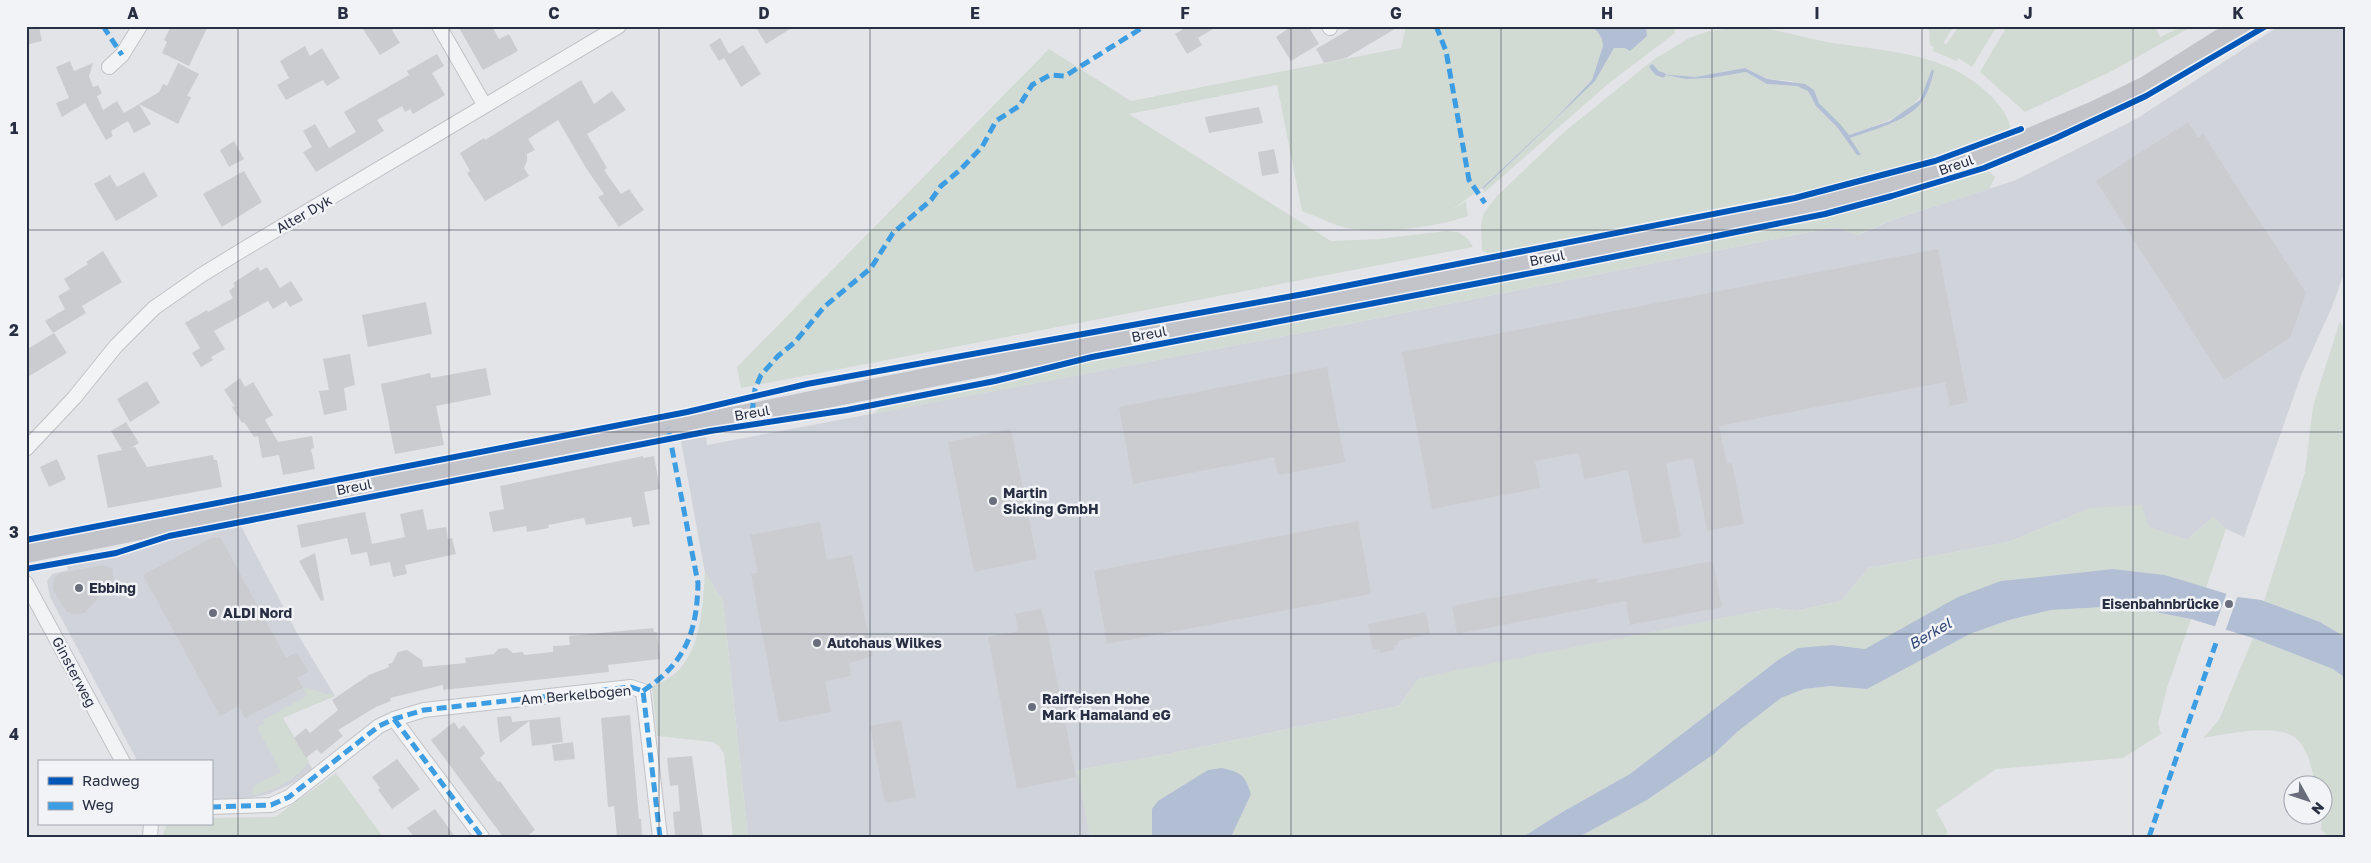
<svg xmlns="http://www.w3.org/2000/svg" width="2371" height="863" viewBox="0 0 2371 863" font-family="'Golos Text',sans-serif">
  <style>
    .built { fill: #d1d3db }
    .green { fill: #d2dbd3; fill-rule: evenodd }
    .water { fill: #b1bed3 }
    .pier { fill: #e3e4e8 }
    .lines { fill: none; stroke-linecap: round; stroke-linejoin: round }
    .stream { stroke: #b1bed3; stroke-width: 5 }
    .building { fill: #cbccd0 }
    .street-casing { stroke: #c1c2c6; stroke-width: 16 }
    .street { stroke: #f2f3f5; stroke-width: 14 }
    .secondary { stroke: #c3c4ca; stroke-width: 20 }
    .quiet { stroke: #3d9de3; stroke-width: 5; stroke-dasharray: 10 5; stroke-linecap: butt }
    .cycleway-casing { stroke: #f1f3f7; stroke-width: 9 }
    .cycleway { stroke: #0057b8; stroke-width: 6 }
    .grid { fill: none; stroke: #292f42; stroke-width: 1; stroke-opacity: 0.55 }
    .poi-dot { fill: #6a6e7c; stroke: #f1f3f7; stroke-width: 2 }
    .labels { text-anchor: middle; stroke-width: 5; stroke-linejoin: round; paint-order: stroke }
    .street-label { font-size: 14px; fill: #292f42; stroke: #f1f3f7 }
    .poi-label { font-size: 14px; font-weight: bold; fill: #292f42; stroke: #f1f3f7; text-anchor: start }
    .water-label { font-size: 15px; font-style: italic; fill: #324977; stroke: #f1f3f7 }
    .neatline { fill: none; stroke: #292f42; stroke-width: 2 }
    .grid-label { font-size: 16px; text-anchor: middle; font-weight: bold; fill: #292f42 }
  </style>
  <rect width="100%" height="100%" fill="#e3e4e8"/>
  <path class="built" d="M2279 26H2345V270L2332 307 2302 373 2244 537 2226 529 2213 517 2187 540 2091 508 2008 542 1869 568 1841 601 1796 611 1774 608 1418 679 1399 706 1168 754 1078 770 1090 837H748L723 601 705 573 681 441 706 437 707 445 1353 323 1835 227 1858 235 1892 220 2016 180 2136 119Z
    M241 526 297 633 335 696 282 718 313 770 291 784 269 794 246 799 211 801V762H138L50 597 47 581 52 574 68 570 67 566 118 556 139 547Z"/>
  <path class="green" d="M1406 26H1589L1597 31 1602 39 1603 46 1592 80 1555 119 1482 188 1450 211 1466 201 1468 216C1437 227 1387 233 1353 229 1337 227 1318 217 1302 211L1277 85 1129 114 1331 241 1379 239 1446 231 1458 232 1468 239 1473 247 741 388 737 367 1049 49 1131 101 1401 48Z
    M1646 26H1673L1675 33 1608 84 1485 192 1483 189 1595 81 1610 51 1614 48H1625L1647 36Z
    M1749 26C1775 29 1801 37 1827 42 1885 52 1946 51 1990 95 2001 106 2008 116 2011 130L1913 165 1830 187 1492 256 1482 250 1481 224 1484 213 1496 197 1563 133 1653 60 1689 38 1709 31ZM1745 68 1767 79 1792 81 1817 97C1820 111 1840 123 1848 135 1878 125 1912 116 1926 87L1921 102 1893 123 1850 138 1861 155H1857L1837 127 1816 106 1808 91 1797 86 1767 84 1746 72 1711 78 1686 79 1663 75 1695 77Z
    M1929 26H1954L1944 42 1946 45 1959 26H1997L1972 67 1958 58 1957 61 1933 51 1934 47 1930 45Z
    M2007 26H2155L2160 37 2183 26H2193L2112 71 2025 112 1980 72Z
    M1986 168 1995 177 1989 189 1892 220 1857 235 1835 227 1353 323 873 414 880 408 998 384 1111 356 1794 223 1894 198Z
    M2340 321 2345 331V637L2320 622 2264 601 2305 472 2313 406Z
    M2142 505 2149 527 2187 540 2213 517 2226 529 2206 588 2165 575 2113 569 2001 581 1865 649 1833 645 1778 660 1630 774 1564 811 1523 837H1231L1233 831 1152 809V837H1090L1077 770 1168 754 1399 706 1418 679 1453 671 1774 608 1796 611 1841 601 1869 568 2008 542 2091 508Z
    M705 573 723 601 748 837H733L724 754 719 746 713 742 657 736 652 686C701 671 702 615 705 573Z
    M2103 607 2140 609 2191 619 2167 688 2158 723 2161 734 2123 758 1996 769 1936 810 1948 833 1940 837H1579L1647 800 1714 754 1737 732 1781 698 1804 689 1830 686 1867 689 1970 634 2009 620 2051 610Z
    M2253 638 2333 669 2345 678V837H2330L2321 830 2324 786 2315 785C2312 769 2308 746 2293 736 2274 724 2225 734 2203 738L2219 720Z
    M303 687 335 696 283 718 309 762C294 781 276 790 253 795V786L281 772 257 727 264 723 263 720 307 696Z
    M336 773 383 837H162L167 824H211V818L275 817Z"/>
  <path class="water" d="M1589 26H1646L1647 36 1630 51 1625 48H1614L1595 81 1483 189 1482 188 1555 119 1592 80 1603 46 1602 39 1597 31Z
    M1745 68 1767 79 1805 84 1814 90 1819 103 1840 124 1849 135 1890 121 1920 100 1932 69 1934 71C1931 82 1928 94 1921 103 1906 122 1872 130 1850 138L1861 155H1857L1837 127 1816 106 1808 91 1797 86 1767 84 1746 72 1711 78 1686 79 1655 73 1658 72 1660 74 1695 77Z
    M2113 569 2165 575 2237 597 2261 600 2320 622 2345 637V678L2333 669 2253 638 2191 619 2140 609 2103 607 2051 610 2009 620 1970 634 1867 689 1830 686 1804 689 1781 698 1737 732 1714 754 1647 800 1579 837H1523L1564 811 1630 774 1778 660 1798 648 1833 645 1865 649 1958 597 2001 581Z
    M1222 768C1242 773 1244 774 1251 794L1231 837H1152V809L1158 801 1208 770Z"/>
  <path class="pier" d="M2227 592 2238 595 2225 632 2214 629Z"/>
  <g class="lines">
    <path class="stream" d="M1652 67 1657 73 1663 75"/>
  </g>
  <path class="building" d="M26 26H39L42 41 26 45Z
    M171 26H208L189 66 162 53 167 42 164 40Z
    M361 26H399L392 30 400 43 380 55Z
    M458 26H492L499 39 509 34 518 51 483 70Z
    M755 26H795L766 44Z
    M1188 26H1218L1198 38 1202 45 1187 54 1175 34Z
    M1292 26H1308L1319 44 1291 61 1276 37Z
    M1355 26H1400L1346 58 1324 63 1316 49Z
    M720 38 729 54 743 45 761 74 741 87 724 58 719 61 709 45Z
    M305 46 310 56 322 48 340 78 327 86 323 80 286 100 277 85 289 78 280 61Z
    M437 54 444 66 432 73 445 95 413 114 410 109 405 112 402 106 377 120 384 131 316 172 303 152 312 147 303 131 315 124 329 148 356 132 344 112 409 75 407 71Z
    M70 61 74 71 93 63 89 76 93 87 98 85 102 93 97 96 103 110 117 101 124 113 159 92 163 84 167 86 178 63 199 74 187 96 191 97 178 124 139 104 151 124 134 133 128 121 111 131 113 136 106 140 85 103 62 117 56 103 69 98 56 67Z
    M581 80 594 104 612 91 626 110 587 134 607 168 604 170 621 194 629 189 644 210 619 227 598 197 604 194 586 168 558 120 528 139 535 150 527 154V161L524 168 529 176 485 201 467 173 470 171 460 153 484 138 485 140Z
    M1259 107 1263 123 1209 133 1205 117Z
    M2188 122 2198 138 2203 134 2306 293 2290 338 2224 380 2096 181Z
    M234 141 244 159 229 167 220 150Z
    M1274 149 1279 173 1262 176 1258 152Z
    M244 171 262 202 222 227 203 194Z
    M144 172 158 196 116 221 94 184 110 175 117 187Z
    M1938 249 1968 402 1950 406 1945 382 1719 426 1727 464 1732 463 1744 524 1707 531 1693 458 1666 463 1681 537 1643 544 1628 470 1584 479 1579 453 1535 461 1540 488 1432 509 1402 352Z
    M103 251 122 282 82 306 86 313 53 333 45 321 65 309 58 296 70 289 64 279 88 264 86 262Z
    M258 267 260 271 267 267 280 288 291 281 303 300 290 307 286 301 273 309 268 301 214 331 225 349 211 357 213 360 201 367 192 353 200 348 185 323 207 310 208 312 233 298 229 291 235 286 233 283Z
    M426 302 432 334 368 347 362 315Z
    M54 333 67 353 26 378V350Z
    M350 354 355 385 344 388 347 410 324 415 319 391 329 390 323 359Z
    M1327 367 1345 462 1278 475 1274 457 1133 484 1119 407Z
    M486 368 491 395 436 406 444 445 395 454 381 384 430 373 431 378Z
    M240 378 245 387 253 382 273 415 265 420 278 442 312 436 314 448 311 449 315 469 283 475 279 455 262 458 258 436 254 437 244 422 242 423 232 407 235 406 224 390Z
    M147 381 160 403 130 422 117 399Z
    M126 422 139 443 131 448 135 447 147 467 213 455 214 460H217L222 487 108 508 97 455 122 450 111 431Z
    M1011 429 1037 559 974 572 948 442Z
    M643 456V458L654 456 660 489 644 492 650 524 633 527 631 517 586 525 584 518 548 525 549 528 527 532 526 526 493 532 489 512 504 509 500 486Z
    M57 459 66 479 49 487 40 467Z
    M423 509 427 530 446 527 448 539 452 538 456 554 405 565 407 574 393 577 390 562 370 566 367 552 351 555 347 538 301 548 297 525 365 512 372 544 405 537 400 514Z
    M1358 521 1371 594 1107 644 1094 571Z
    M820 522 827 560 852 555 873 656 849 663 851 676 825 681 831 712 779 722 751 574 758 573 750 535Z
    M220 537 286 658 297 652 308 672 297 678 303 688 245 718 238 706 220 716 143 575 211 538Z
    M315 553 324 600 321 601 299 561Z
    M1713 561 1722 607 1630 625 1626 601 1457 634 1452 606 1597 578 1598 583Z
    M104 565 113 569V583L84 613 74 614 67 612 53 590 54 578 61 573Z
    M1041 609 1046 625 1076 777 1017 789 988 637 1018 631 1015 614Z
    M1426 612 1430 634 1398 641V644L1394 646 1395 650 1380 653 1379 649 1373 650 1368 624Z
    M653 628 654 632H657L660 659 608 665 609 672 443 690V685L390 698 391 701 376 707 338 730 343 736 321 754 317 749 306 758 294 738 306 728 310 733 338 710 332 700 369 675 389 667 388 664 392 663 398 652 407 650 422 660 423 667 466 663 465 658 494 654 498 649 507 648 513 653 523 652 524 655 553 652V646L570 645 569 636Z
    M630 715 639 819H641L642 837H617L614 806 608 807 601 718Z
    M511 716 512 722 560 717 563 742 532 746 529 721 500 743 497 717Z
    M901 720 916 797 885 803 870 726Z
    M454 722 459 729 464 725 485 753 480 758 498 782 500 781 535 830 526 837H503L431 740Z
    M573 742 575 759 554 761 552 745Z
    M692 756 703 837 675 836 673 812 680 811 678 785 670 786 667 758Z
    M397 759 420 789 392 809 378 790 380 788 372 777Z
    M435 809 455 837H414L407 828Z"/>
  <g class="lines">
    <g class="street-casing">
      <path id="street" d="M439 26 485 106
        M1329 26 1330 28
        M109 67 122 55 140 26
        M26 449 74 398 116 346 154 308 200 276 244 249 619 26
        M26 583 123 762
        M394 719 482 837
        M211 807 271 805 289 797 379 726 394 719 424 710 631 687 643 691 660 837
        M150 837 151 824"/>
    </g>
    <use href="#street" class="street"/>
    <path class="secondary" d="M26 553 438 470 752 413 1171 329 1784 212 1888 188 2000 150 2092 112 2146 86 2241 26"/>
    <path class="quiet" d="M103 26 122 55
      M1329 26 1330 28
      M1436 26 1446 51 1469 180 1485 203
      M752 413 755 389 761 375 778 356 795 342 824 307 871 268 893 233 931 200 941 186 960 170 982 147 996 121 1019 106 1032 85 1050 75 1065 76 1145 26
      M643 691C685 663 697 633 698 583L668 428
      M394 719 482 837
      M211 807 271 805 289 797 379 726 394 719 424 710 631 687 643 691 660 837
      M2149 837 2216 643"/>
    <g class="cycleway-casing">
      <path id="cycleway" d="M26 540 687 412 807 384 1304 294 1795 198 1935 161 2021 129
        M26 569 116 553 169 536 710 431 847 410 995 381 1092 357 1558 268 1825 214 1892 196 1984 168 2056 138 2146 96 2266 26"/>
    </g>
    <use href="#cycleway" class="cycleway"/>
  </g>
  <path class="grid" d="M238 26V837M449 26V837M659 26V837M870 26V837M1080 26V837M1291 26V837M1501 26V837M1712 26V837M1922 26V837M2133 26V837M26 230H2345M26 432H2345M26 634H2345"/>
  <g class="poi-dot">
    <circle cx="993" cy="501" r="5"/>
    <circle cx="79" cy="588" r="5"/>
    <circle cx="2229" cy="604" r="5"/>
    <circle cx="213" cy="613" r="5"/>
    <circle cx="817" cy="643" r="5"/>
    <circle cx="1032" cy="707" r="5"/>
  </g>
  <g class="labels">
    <g class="street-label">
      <text transform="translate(1956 165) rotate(-19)" y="5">Breul</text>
      <text transform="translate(304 214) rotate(-30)" y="5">Alter Dyk</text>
      <text transform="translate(1547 258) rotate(-11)" y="5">Breul</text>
      <text transform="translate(1149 334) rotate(-11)" y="5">Breul</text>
      <text transform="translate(752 413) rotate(-10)" y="5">Breul</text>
      <text transform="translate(354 487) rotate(-11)" y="5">Breul</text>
      <text transform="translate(74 672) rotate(62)" y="5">Ginsterweg</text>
      <text transform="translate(576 695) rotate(-5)" y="5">Am Berkelbogen</text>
    </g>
    <g class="poi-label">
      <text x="1003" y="498">Martin<tspan x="1003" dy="16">Sicking GmbH</tspan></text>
      <text x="89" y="593">Ebbing</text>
      <text x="2219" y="609" text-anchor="end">Eisenbahnbrücke</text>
      <text x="223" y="618">ALDI Nord</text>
      <text x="827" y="648">Autohaus Wilkes</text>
      <text x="1042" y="704">Raiffeisen Hohe<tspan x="1042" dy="16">Mark Hamaland eG</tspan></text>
    </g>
    <g class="water-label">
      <text transform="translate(1930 634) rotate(-30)" y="5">Berkel</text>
    </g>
  </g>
  <rect width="2371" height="863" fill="none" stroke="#f1f3f7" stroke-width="55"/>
  <rect x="38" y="760" width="175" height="65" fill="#f1f3f7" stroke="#a1a5af"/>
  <rect x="48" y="777" width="25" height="8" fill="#0057b8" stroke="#a1a5af"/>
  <text x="82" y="786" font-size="15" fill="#292f42">Radweg</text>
  <rect x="48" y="802" width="25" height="8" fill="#3d9de3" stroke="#a1a5af"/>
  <text x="82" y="810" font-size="15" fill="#292f42">Weg</text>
  <g transform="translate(2308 800) rotate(130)"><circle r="24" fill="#f1f3f7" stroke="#a1a5af"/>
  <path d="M0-4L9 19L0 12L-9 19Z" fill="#6a6e7c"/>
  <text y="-8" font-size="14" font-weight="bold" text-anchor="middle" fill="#292f42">N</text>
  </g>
  <rect x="28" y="28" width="2316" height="808" class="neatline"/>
  <g class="grid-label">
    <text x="133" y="19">A</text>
    <text x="343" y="19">B</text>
    <text x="554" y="19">C</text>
    <text x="764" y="19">D</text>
    <text x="975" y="19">E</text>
    <text x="1185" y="19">F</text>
    <text x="1396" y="19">G</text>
    <text x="1607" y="19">H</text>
    <text x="1817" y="19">I</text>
    <text x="2028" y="19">J</text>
    <text x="2238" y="19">K</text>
    <text x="14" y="134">1</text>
    <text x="14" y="336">2</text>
    <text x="14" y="538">3</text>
    <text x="14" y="740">4</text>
  </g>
</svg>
